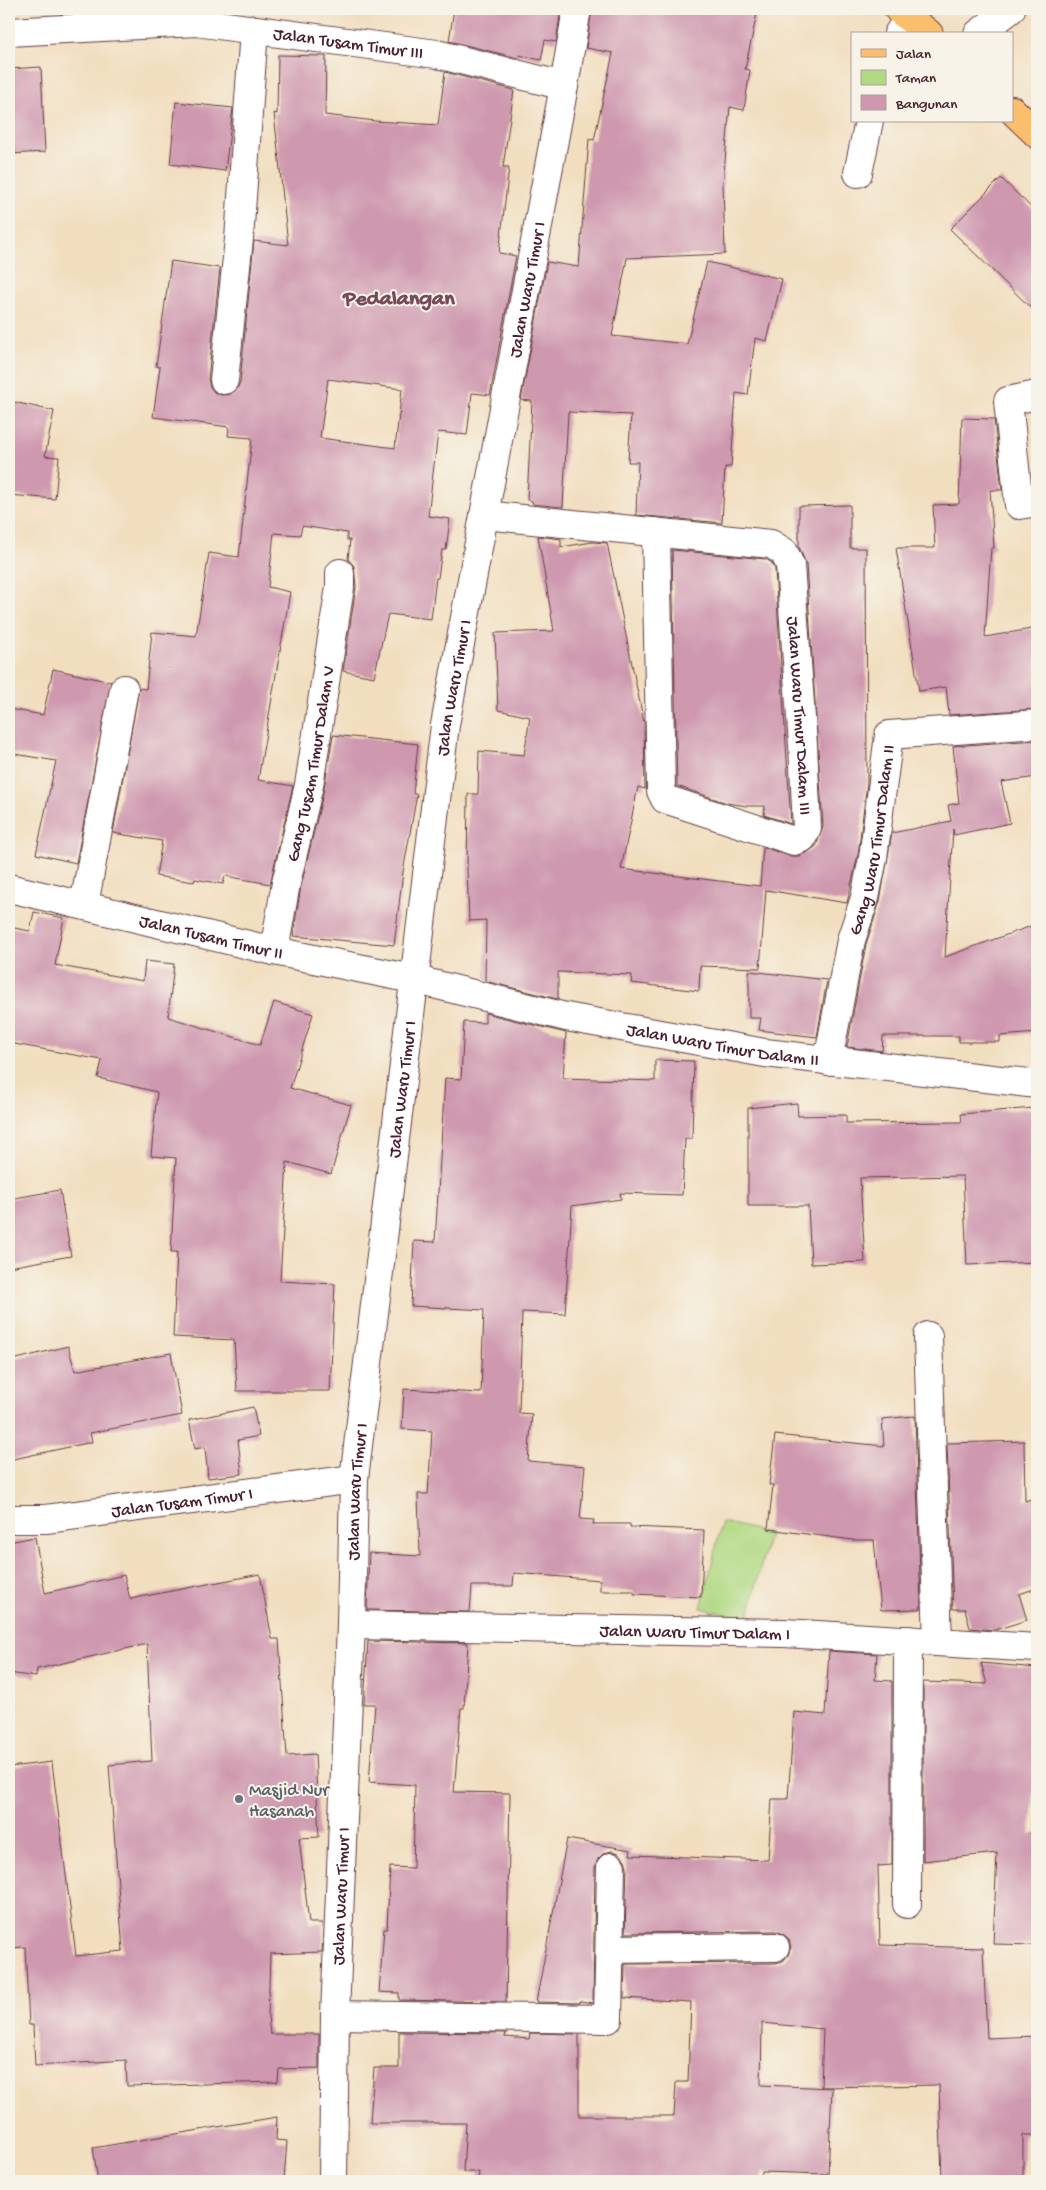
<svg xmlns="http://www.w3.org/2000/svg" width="1046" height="2190" viewBox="0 0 1046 2190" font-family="'Gochi Hand',sans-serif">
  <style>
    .green { fill: #b1d983; stroke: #7e7c57 }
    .building { fill: #ce98af; fill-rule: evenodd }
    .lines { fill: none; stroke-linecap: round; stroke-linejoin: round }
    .minor-casing { stroke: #633c41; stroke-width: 30 }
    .major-casing { stroke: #633c41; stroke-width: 30 }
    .minor { stroke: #fff; stroke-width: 28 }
    .major { stroke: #f9bf6d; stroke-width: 28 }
    .worship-dot { fill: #6b7280; stroke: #f7f3e8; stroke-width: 2 }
    .labels { text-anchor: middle; stroke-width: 4; stroke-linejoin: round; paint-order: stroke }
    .street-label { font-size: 18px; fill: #4a1f2b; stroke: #f7f3e8 }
    .worship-label { font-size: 18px; fill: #5b616d; stroke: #f7f3e8; text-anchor: start }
    .district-label { font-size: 22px; font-weight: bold; fill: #784959; stroke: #f7f3e8 }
  </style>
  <rect width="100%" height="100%" fill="#f7f3e8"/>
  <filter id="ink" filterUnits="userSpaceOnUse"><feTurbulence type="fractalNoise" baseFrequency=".02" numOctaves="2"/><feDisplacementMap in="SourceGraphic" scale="10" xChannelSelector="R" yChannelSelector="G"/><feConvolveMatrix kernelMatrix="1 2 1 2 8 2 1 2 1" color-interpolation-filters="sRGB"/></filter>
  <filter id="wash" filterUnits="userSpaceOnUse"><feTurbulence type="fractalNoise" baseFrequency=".0096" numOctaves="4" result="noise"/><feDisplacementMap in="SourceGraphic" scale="20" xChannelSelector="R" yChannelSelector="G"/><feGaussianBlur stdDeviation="1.12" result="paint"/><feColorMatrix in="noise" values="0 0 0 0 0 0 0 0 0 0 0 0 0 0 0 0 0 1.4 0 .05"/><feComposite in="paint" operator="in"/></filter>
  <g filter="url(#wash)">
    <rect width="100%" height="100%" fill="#f1debf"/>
    <path class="green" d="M722 1522 769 1533 748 1619 701 1608Z"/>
    <g id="blocks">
      <path class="building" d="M454 9H561L556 42 545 40 541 60 519 55 518 58 449 41Z
        M592 9H758L745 69 750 70 744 110 730 107 723 183 725 254 627 258 612 336 687 344 707 262 782 279 767 341 755 338 748 395 736 393 731 467H725L722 523 636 515 638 462H628L631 415 568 412 563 507 533 504 532 501 527 500 532 401 521 400 547 262 579 267 589 139 594 140 613 53 586 48Z
        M278 55 326 56 325 115 375 121 438 125 445 72 514 90 503 167H509L499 253 516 256 490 395 472 393 467 435 438 432 428 516 450 519 446 550H442L438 578H436L431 619 388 614 374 677 343 671 356 587 354 566 348 559 350 540H347V533L302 526 300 535 274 533 268 587 290 592 258 780 293 786 270 884 225 876 223 884 195 879 194 882 156 876 162 841 113 833 139 688 146 689 152 632 196 636 209 553 239 557 252 438 228 436 229 427 153 417 160 367 156 366 171 261 220 268 208 379 210 387 215 393 222 395 230 394 237 389 240 382 254 241 288 245 274 113 277 114ZM328 379 402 389 395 448 320 438Z
        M41 67 45 152 9 154V69Z
        M176 102 233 108 225 171 170 164Z
        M1001 178 1037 213V314L950 229Z
        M9 401 54 411 45 456 59 457 55 499 9 495Z
        M962 418 994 419 1002 490H990L994 548H991L985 637 1037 628V709L949 715 946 687 919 691 896 548H935L933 505 959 504Z
        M850 505V548H866L867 783 858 855 847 903 766 890 760 968 700 966 699 991 631 983 632 975 558 972V999L485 981 486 920 469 921 467 869 468 794H478L479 751 524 755 530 717 498 710 495 633 554 631 538 536 561 539V547L593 542 607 543 644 723 645 789 638 787 621 869 760 886 763 847 789 856H799L808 852 816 846 823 827 806 564 799 547V506Z
        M672 550 766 559 772 563 775 569 791 824 764 815 765 806H747L727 803 677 786Z
        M53 669 111 682 76 863 36 854 56 761 9 753V709L43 715Z
        M333 735 418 744 413 794H417L403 872 394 945 293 936 301 886 324 789Z
        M1037 740V777L1001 782 1010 823 954 835 953 829 945 957 1037 924V1033L1000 1036V1042H959V1036H883L882 1051 847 1047 866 944 880 901 892 833 951 821 948 805 959 803 953 746Z
        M34 912 64 918 55 965 143 981 145 961 174 964 168 1017 260 1045 274 1002 313 1014 290 1088 351 1105 331 1174 287 1162 280 1281 335 1284 330 1391H237L234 1340 173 1337 177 1252H171L176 1158 151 1156 157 1092 98 1078 102 1060 9 1043V927L30 931Z
        M749 971 827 980 817 1037 759 1030 761 1018H749Z
        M485 1013 566 1033 563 1078 655 1081V1060L694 1061 692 1139H685L682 1195 620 1193 621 1199 572 1206 565 1314 522 1312 519 1413 532 1414 528 1461 585 1466 580 1519 594 1520 593 1524H630V1527L704 1530 701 1597 634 1594V1591H600V1580L514 1573 513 1586H472L470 1612 367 1610 369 1553 420 1556 418 1494H428L432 1431 402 1429 404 1389 481 1393 484 1310 411 1306 414 1241 435 1242 445 1078 461 1079 464 1022 485 1023Z
        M797 1103 798 1116 846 1115V1123L962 1122 961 1114 1034 1108 1037 1159V1262L967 1265 963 1176 860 1178 865 1262 811 1264 808 1206H748V1108Z
        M60 1190 71 1256 9 1267V1199Z
        M68 1346 75 1371 171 1353 182 1415 90 1433 92 1442 9 1460V1361Z
        M253 1407 259 1436 238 1440 242 1474 208 1478 205 1447 195 1449 189 1420Z
        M915 1416 921 1609 881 1610 874 1540H853L768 1529 773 1485H769L775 1435 884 1446 882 1419Z
        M1024 1441 1025 1501 1037 1497V1588L1019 1594 1027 1620 995 1630 970 1628 965 1609H953L947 1443Z
        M35 1537 45 1593 124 1575 130 1599 260 1574 272 1639H279L287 1756 315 1754 319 1837 299 1838 309 1923H322L323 1938 322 1952 270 1954 268 2017 270 2034H319V2068L279 2069 278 2082 127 2086 126 2060 35 2066 33 2025H29L25 1947 9 1948V1767L52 1762 76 1956 123 1951 109 1765 152 1761 147 1644 37 1669 36 1677 9 1673V1542Z
        M368 1641 468 1643 464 1708H461L454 1792 510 1793 506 2002 399 2000V1993L379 1992 384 1929H387L390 1867 413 1868 415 1785 369 1782 375 1704H364Z
        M829 1651 877 1654 875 1680 892 1681V1865L878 1866 880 1945 983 1948 987 2038 1037 2036V2135H1023V2181H942L939 2085 821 2087 823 2029 762 2023 761 2085 832 2088 828 2174 762 2172 761 2181H478L479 2172H463L466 2123H370L374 2068H399V2032L506 2033 505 2037 529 2039 530 2033 579 2034V2116H674L676 2082H688L691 2002 624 1998 625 1964 775 1963 783 1961 788 1955 791 1947 789 1939 783 1934 775 1931 625 1933 627 1867 625 1860 619 1853 612 1851 604 1853 598 1859 595 1867 593 2003 580 2001V2003L536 2002 567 1839 631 1850 630 1855 768 1860 772 1799H788L794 1712 825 1715Z
        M981 1663 1037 1668V1759L1030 1834H1037V1945L993 1944 997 1853 923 1861V1682L987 1684Z
        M277 2117 276 2140 287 2141 284 2181H98L93 2148Z"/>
    </g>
  </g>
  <g filter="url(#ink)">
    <use href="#blocks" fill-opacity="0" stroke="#633c41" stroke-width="1"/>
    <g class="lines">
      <g class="minor-casing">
        <g id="minor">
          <path id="s1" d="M9 32 196 22 437 54 564 86"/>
          <path d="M898 34 908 18"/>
          <path d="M978 34 1011 9"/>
          <path d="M858 173 869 121"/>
          <path d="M224 380 239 239 254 30"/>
          <path d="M1037 395 1008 401 1019 505 1037 502"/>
          <path id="s2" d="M484 515 771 544 784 552 790 565 803 745 807 828 802 838 794 841 665 799 661 791 656 532"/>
          <path id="s3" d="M9 888 274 951 413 979 566 1017 765 1053 1037 1084"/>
          <path d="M84 905 124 689"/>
          <path id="s4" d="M274 951 286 883 309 785 340 587V573"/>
          <path id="s5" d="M828 1061 851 940 865 898 873 858 889 735 1037 724"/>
          <path d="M928 1336 938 1642"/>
          <path id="s6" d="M9 1519H46L354 1479"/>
          <path id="s7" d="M351 1625 784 1633 1037 1648"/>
          <path d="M907 1904 908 1640"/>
          <path d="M610 1949 775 1947"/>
          <path d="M335 2015 608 2019 611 1867"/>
          <path id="s8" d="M333 2181 335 2015 351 1625 354 1479 445 725 564 86 577 9"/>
        </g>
      </g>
      <g class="major-casing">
        <path id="major" d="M898 9 929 34
          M1012 110 1037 134"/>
      </g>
      <use href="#minor" class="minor"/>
      <use href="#major" class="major"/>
    </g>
  </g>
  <circle class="worship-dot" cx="239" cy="1799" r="5"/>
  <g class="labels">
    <g class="street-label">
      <text dy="6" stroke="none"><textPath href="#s1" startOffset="341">Jalan Tusam Timur III</textPath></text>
      <text dy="6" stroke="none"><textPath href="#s8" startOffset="1905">Jalan Waru Timur I</textPath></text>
      <text dy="6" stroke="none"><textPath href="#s8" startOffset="1500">Jalan Waru Timur I</textPath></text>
      <text dy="6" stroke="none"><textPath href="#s2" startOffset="469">Jalan Waru Timur Dalam III</textPath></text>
      <text dy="6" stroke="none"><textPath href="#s4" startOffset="191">Gang Tusam Timur Dalam V</textPath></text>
      <text dy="6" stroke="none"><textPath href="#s5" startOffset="226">Gang Waru Timur Dalam II</textPath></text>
      <text dy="6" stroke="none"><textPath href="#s3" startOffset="208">Jalan Tusam Timur II</textPath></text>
      <text dy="6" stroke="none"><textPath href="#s3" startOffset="731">Jalan Waru Timur Dalam II</textPath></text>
      <text dy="6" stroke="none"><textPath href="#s8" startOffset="1095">Jalan Waru Timur I</textPath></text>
      <text dy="6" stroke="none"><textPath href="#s8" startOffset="690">Jalan Waru Timur I</textPath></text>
      <text dy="6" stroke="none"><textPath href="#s6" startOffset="174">Jalan Tusam Timur I</textPath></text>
      <text dy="6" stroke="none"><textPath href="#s7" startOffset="344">Jalan Waru Timur Dalam I</textPath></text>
      <text dy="6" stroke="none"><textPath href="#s8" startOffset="285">Jalan Waru Timur I</textPath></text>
    </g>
    <g class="worship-label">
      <text x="249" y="1795">Masjid Nur<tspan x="249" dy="21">Hasanah</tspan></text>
    </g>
    <g class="district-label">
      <text x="399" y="304">Pedalangan</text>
    </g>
  </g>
  <rect width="1046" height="2190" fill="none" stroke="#f7f3e8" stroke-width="30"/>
  <rect x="851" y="32" width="162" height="90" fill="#f7f3e8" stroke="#b29e9c"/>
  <rect x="861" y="49" width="25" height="8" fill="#f9bf6d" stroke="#b29e9c"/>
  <text x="896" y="58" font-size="15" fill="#4a1f2b">Jalan</text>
  <rect x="861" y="70" width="25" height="15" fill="#b1d983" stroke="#b29e9c"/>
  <text x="896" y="82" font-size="15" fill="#4a1f2b">Taman</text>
  <rect x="861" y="95" width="25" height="15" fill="#ce98af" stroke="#b29e9c"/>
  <text x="896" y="108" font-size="15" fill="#4a1f2b">Bangunan</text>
</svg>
